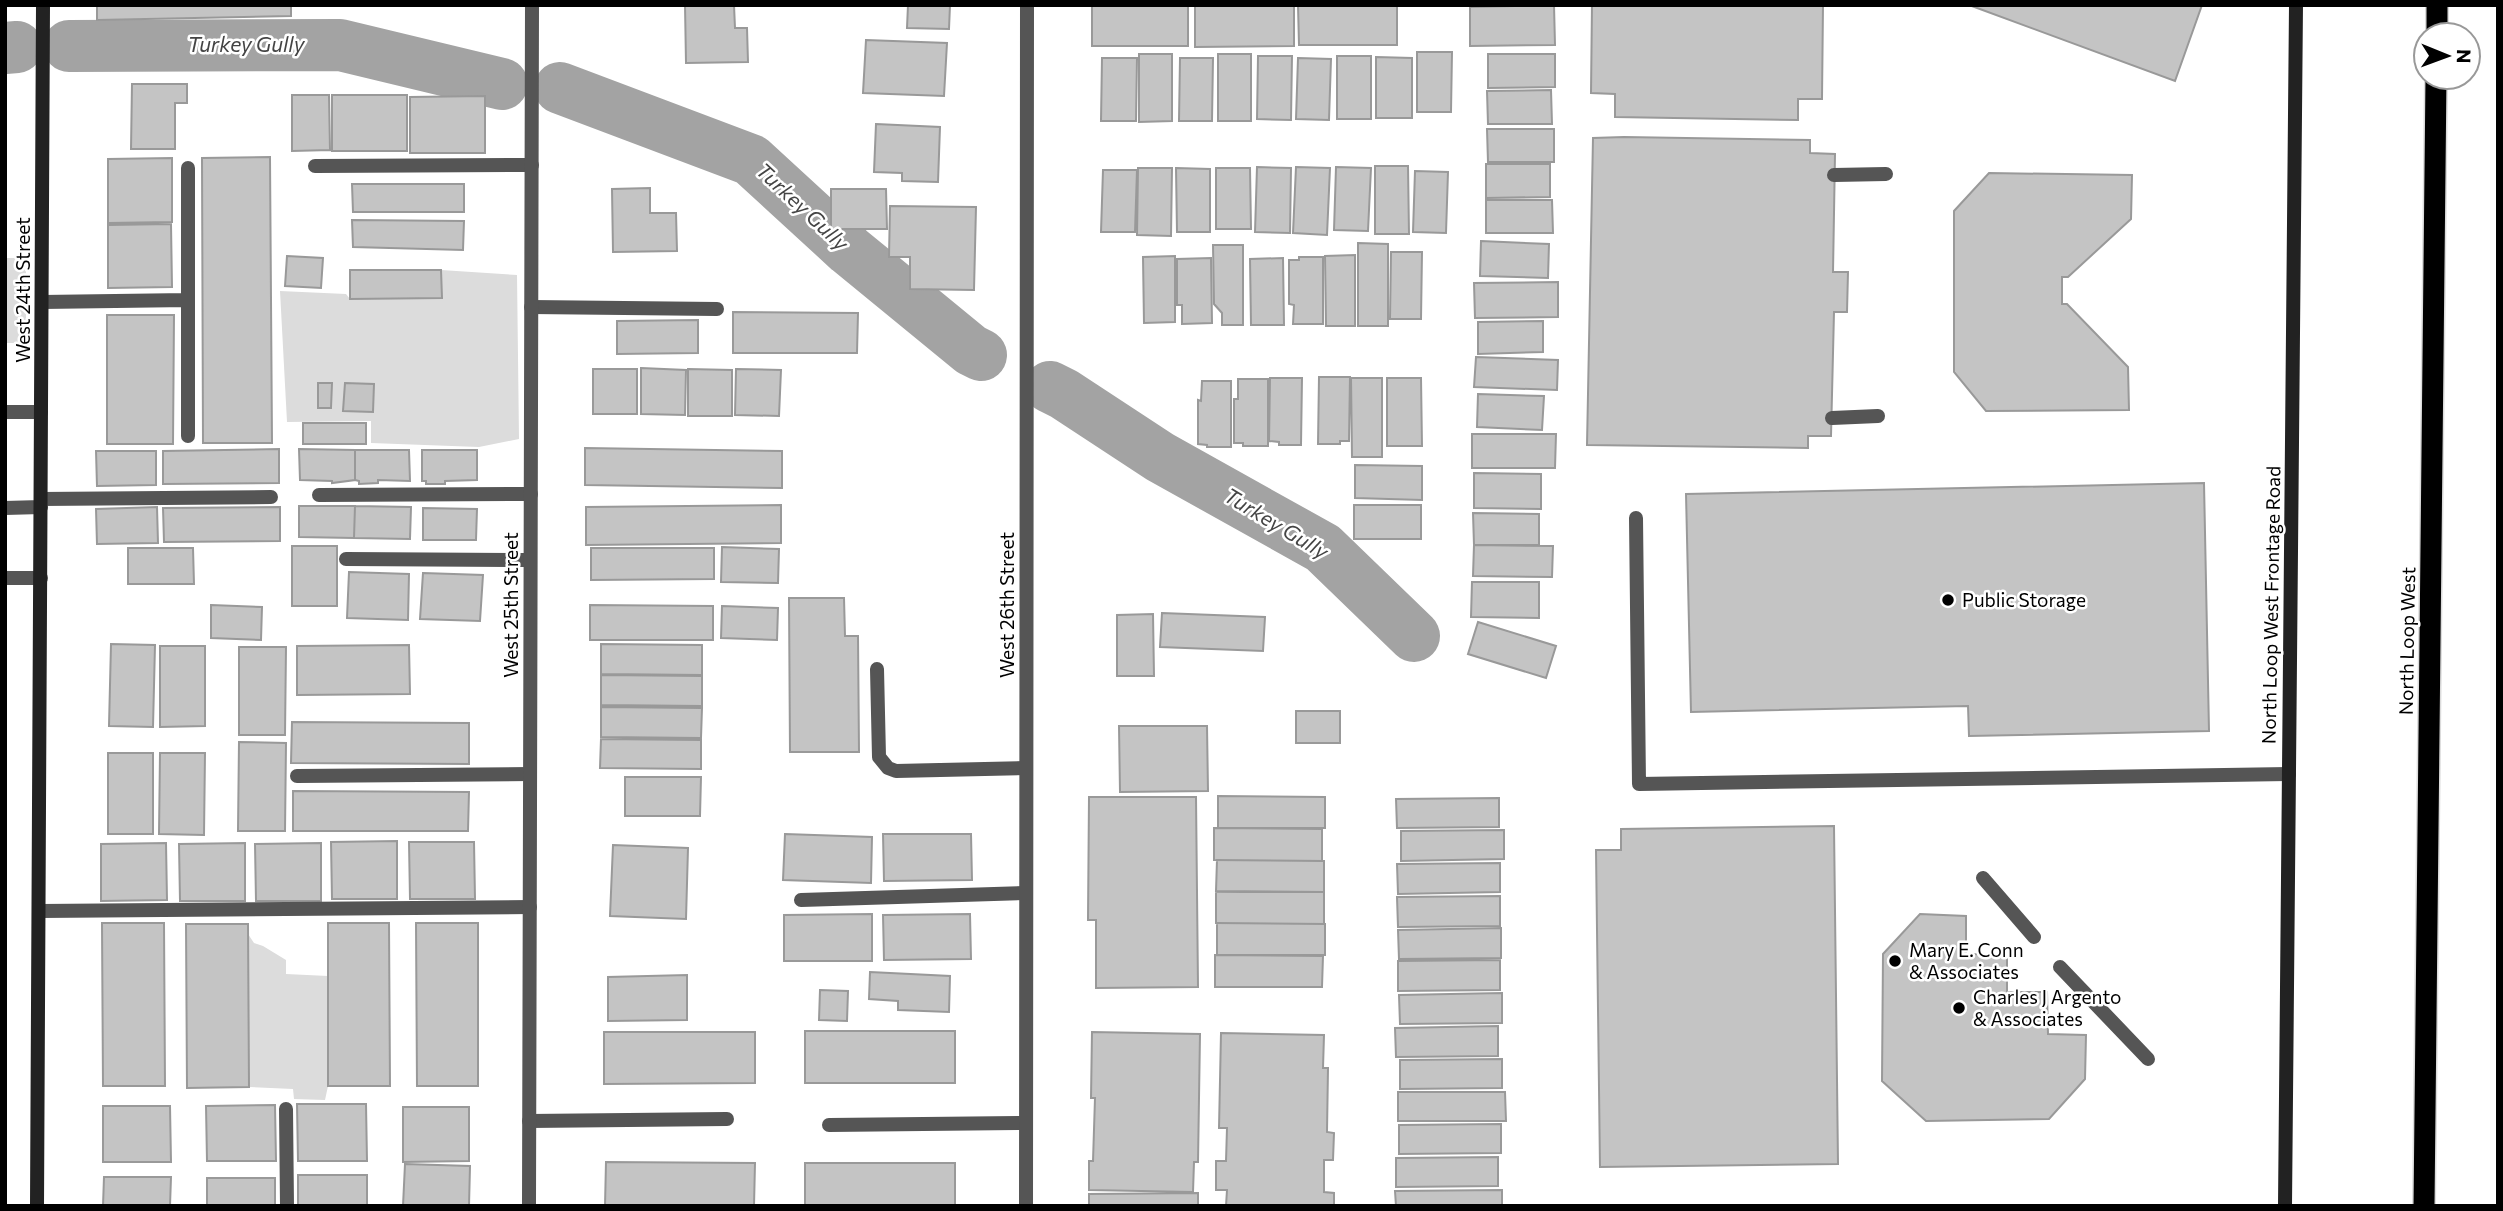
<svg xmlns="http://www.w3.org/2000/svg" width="2503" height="1211" viewBox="0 0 2503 1211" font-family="Commissioner,sans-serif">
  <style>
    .green { fill: #dcdcdc }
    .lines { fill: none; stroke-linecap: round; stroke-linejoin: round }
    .river { stroke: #a3a3a3; stroke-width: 52 }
    .building { fill: #c4c4c4; stroke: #999; stroke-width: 2 }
    .highway-casing { stroke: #dbdbdb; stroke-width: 24 }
    .lane { stroke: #555; stroke-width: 14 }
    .street { stroke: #555; stroke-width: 14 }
    .secondary { stroke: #222; stroke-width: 14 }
    .highway { stroke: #000; stroke-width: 21 }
    .poi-dot { fill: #000; stroke: #fff; stroke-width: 2.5 }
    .labels { text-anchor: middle; stroke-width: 5; stroke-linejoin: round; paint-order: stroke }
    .street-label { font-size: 19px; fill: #000; stroke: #fff }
    .poi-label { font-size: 19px; fill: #000; stroke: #fff; text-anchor: start }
    .water-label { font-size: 21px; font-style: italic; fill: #444; stroke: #fff }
  </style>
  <rect width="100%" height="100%" fill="#fff"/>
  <path class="green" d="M5 258H26V343H5Z
    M441 270 517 275 519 439 479 447 371 443V421L287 422 280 291 346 294 350 299 441 298Z
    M248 934 254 943 263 946 286 960V974L328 976V1086L325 1100 294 1099 293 1089 249 1087Z"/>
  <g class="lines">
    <path class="river" d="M69 46 340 45 502 84
      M5 48 17 47
      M560 88 751 160 849 250 971 350 981 355
      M1050 387 1064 394 1160 457 1323 548 1414 636"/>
  </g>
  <path class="building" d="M97 5H291V16L97 20Z
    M685 5H734L735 28H747L748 62 686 63Z
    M908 5H950L949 29 907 28Z
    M1092 5H1188V46H1092Z
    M1195 5H1294V46L1195 47Z
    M1298 5H1397V45H1299Z
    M1554 5 1555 45 1470 46V7Z
    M1592 5H1823L1822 99H1798V120L1615 117V94L1591 93Z
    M1969 5H2202L2175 81Z
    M866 40 947 43 944 96 863 93Z
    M1417 52H1452L1451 112H1417Z
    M1139 54H1172V121L1139 122Z
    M1218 54H1251V121H1218Z
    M1488 54H1555V87L1488 88Z
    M1258 56H1292L1291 120 1257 119Z
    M1337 56H1371V119H1337Z
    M1376 57 1412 58V118H1376Z
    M1102 58H1137L1136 121H1101Z
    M1180 58H1213L1212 121H1179Z
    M1298 58 1331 59 1329 120 1296 119Z
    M132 84H187V103H175V149H131Z
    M1551 90 1552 124H1488L1487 91Z
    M292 95H329L330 150 292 151Z
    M332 95H407V151H332Z
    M485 96V153H410V97Z
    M876 124 940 127 938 182 902 181V173L874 172Z
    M1487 129H1554V162H1488Z
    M1624 137 1810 140V153L1835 154 1833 272H1848L1847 312H1834L1831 436H1808V448L1587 445 1593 138Z
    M270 157 272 443H203L202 158Z
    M172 158V222L108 223V159Z
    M1486 164H1550V197L1486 198Z
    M1375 166H1408L1409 234H1375Z
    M1257 167 1291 168 1290 233 1255 232Z
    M1296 167 1330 168 1327 235 1293 233Z
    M1336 167 1371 168 1368 231 1334 230Z
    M1138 168H1172L1171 236 1137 235Z
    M1176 168 1210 169V232H1177Z
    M1216 168H1250L1251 229H1216Z
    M1103 170H1137L1135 232H1101Z
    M1415 171 1448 172 1446 233 1413 232Z
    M1989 173 2132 175 2131 219 2068 277H2062V304H2067L2128 367 2129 410 1986 411 1954 372V211Z
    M352 184H464V212H353Z
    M650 188V213H676L677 251 613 252 612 189Z
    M831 189H886L887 229H831Z
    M1486 200H1552L1553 233H1486Z
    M890 206 976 207 974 290 910 289V257H889Z
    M352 220 464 221 463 250 353 247Z
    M171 224 172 287 108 288V225Z
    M1481 241 1549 244 1548 278 1480 276Z
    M1358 243 1388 244V326H1358Z
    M1213 245H1243V325H1222V313L1214 304Z
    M1391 252H1422L1421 319H1390Z
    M1355 255V326H1326L1325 256Z
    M287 256 323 258 321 288 285 286Z
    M1175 256V322L1144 323 1143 257Z
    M1299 257H1323V324H1293L1294 305 1289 304V260H1299Z
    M1211 258 1212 323 1182 324V305H1177V259Z
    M1283 258 1284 325H1251L1250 259Z
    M350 270H441L442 298 350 299Z
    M1558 282V317L1475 318 1474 283Z
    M733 312 858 313 857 353H733Z
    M107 315H174L173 444H107Z
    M698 320V353L617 354V321Z
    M1543 321V352L1478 354V322Z
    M1476 357 1558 360 1557 390 1474 387Z
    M641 368 686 370 685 415 641 414Z
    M593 369H637V414H593Z
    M688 369 732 370V416H688Z
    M736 369 781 370 779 416 735 415Z
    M1319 377H1350L1349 441H1340V444H1318Z
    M1270 378H1302L1301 445H1279V442L1269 441Z
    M1351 378H1382V457H1352Z
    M1387 378H1421L1422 446H1387Z
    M1238 379H1268V446H1243V443H1234V399H1238Z
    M1202 381H1231V447H1207V445L1198 444V400L1201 401Z
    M318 383H332L331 408H318Z
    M345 383 374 384 373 412 343 411Z
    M1478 394 1544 396 1542 430 1477 427Z
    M303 423H366V444H303Z
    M1472 434H1556L1555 468H1472Z
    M585 448 782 451V488L585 485Z
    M279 449V483L163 484V451Z
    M299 449 355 450V480L332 483V481L300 480Z
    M355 450H409L410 481 378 480V483L359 484V481L355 480Z
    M422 450H477V480L445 481V484H426V481H422Z
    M96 451H156V485L97 486Z
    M1355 465 1422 466V500L1355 498Z
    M1474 473 1541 474V509L1474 508Z
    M2204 483 2209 731 1969 736 1968 706 1691 712 1686 494Z
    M781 505V543L586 545V507Z
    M1354 505H1421V539H1354Z
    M299 506H355L354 538 299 537Z
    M355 506 411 507 410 539 354 538Z
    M157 507 158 543 97 544 96 509Z
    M280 507V541L164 542 163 508Z
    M423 508 477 509 476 540H423Z
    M1473 513 1539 514V545H1474Z
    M1474 545 1553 546 1552 577 1473 576Z
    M292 546H337V606H292Z
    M722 547 779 549 778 583 721 582Z
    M128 548H193L194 584H128Z
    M591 548H714V579L591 580Z
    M349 572 409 574 408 620 347 618Z
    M423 573 483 575 480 621 420 619Z
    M1472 582H1539V618L1471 617Z
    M789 598H844L845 636H858L859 752H790Z
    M211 605 262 607 261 640 211 638Z
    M590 605 713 606V640H590Z
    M722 606 778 608 777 640 721 638Z
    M1162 613 1265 617 1263 651 1160 647Z
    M1153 614 1154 676H1117V615Z
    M1478 622 1556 646 1546 678 1468 654Z
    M111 644 155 645 153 727 109 726Z
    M601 644 702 645V675L601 674Z
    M409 645 410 694 297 695V646Z
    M160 646H205V726L160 727Z
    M239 647H286L285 735H239Z
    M601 675 702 676V706L601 705Z
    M601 707 702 708 701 738 601 737Z
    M1296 711H1340V743H1296Z
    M292 722 469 723V764L291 763Z
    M1119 726H1207L1208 791 1120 792Z
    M601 739 701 740V769L600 768Z
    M239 742 286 743 285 831H238Z
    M108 753H153V834H108Z
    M160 753H205L204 835 159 834Z
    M625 777H701L700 816H625Z
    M293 791 469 792 468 831H293Z
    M1218 796 1325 797V828H1218Z
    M1089 797H1196L1198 987 1096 988V920H1088Z
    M1499 798V827L1397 828 1396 799Z
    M1834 826 1838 1164 1600 1167 1596 850H1621V829Z
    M1214 828 1322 829V861L1214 860Z
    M1504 830V859L1401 861V831Z
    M785 834 872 837 871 883 783 880Z
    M883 834H971L972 880 884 881Z
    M397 841V899H332L331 842Z
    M409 842H474L475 899H410Z
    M166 843 167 900 101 901V844Z
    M245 843V901H180L179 844Z
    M321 843V901H256L255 844Z
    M613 845 688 848 686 919 610 916Z
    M1217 860 1324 861V892L1216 891Z
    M1500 863V892L1398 894 1397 864Z
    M1216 892H1324V924L1216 923Z
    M1500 896V926L1398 927 1397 897Z
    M872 914V961H784V915Z
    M970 914 971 959 884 960 883 915Z
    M1920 914 1966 916V954L2007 955V992H2047L2048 1034 2086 1035 2085 1079 2049 1119 1926 1121 1882 1081 1883 954Z
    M102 923H164L165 1086H103Z
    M328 923H389L390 1086H328Z
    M416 923H478V1086H417Z
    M1217 923 1325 924V955H1217Z
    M186 924H248L249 1087 187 1088Z
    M1501 928V958L1399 959 1398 930Z
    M1215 955 1323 956 1322 987H1215Z
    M1500 960V990L1398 991V961Z
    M870 972 950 976 949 1012 898 1010V1001L869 999Z
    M687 975V1020L608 1021V977Z
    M820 990 848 991 847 1021 819 1020Z
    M1502 993V1023L1400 1024 1399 995Z
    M1498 1026V1056L1396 1057 1395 1028Z
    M805 1031H955V1083H805Z
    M604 1032H755V1083L604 1084Z
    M1092 1032 1200 1034 1198 1162H1194L1193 1192 1089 1190V1161H1093L1095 1098H1091Z
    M1221 1033 1324 1035 1323 1068H1328L1327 1132 1334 1133 1333 1160H1324V1192L1334 1193V1206H1226L1227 1190H1216V1161H1226L1227 1128H1219Z
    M1502 1059V1088L1400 1089V1060Z
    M1398 1092H1505L1506 1121H1398Z
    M297 1104H366L367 1161H298Z
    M275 1105 276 1161H207L206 1106Z
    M103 1106H170L171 1162H103Z
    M403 1107H469V1161L403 1162Z
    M1501 1124V1153L1399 1154V1125Z
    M1498 1157V1186L1396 1187V1158Z
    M606 1162 755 1163 754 1206H605Z
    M805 1163H955V1206H805Z
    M405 1164 470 1166 469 1206H403Z
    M298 1175H367V1206H298Z
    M104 1177H171L170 1206H103Z
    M207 1178H275V1206H207Z
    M1502 1190V1206H1396L1395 1191Z
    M1198 1193V1206H1089V1194Z"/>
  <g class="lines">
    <g class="highway-casing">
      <path id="highway" d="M2437 35V5
        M2424 1206 2436 77"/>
    </g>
    <path class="lane" d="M315 166 532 165
      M1834 175 1886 174
      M188 300V436
      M42 302 188 300V168
      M531 307 717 309
      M5 412H41
      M1832 418 1878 416
      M319 495 531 494
      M41 499 271 497
      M5 508 41 507
      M1636 518 1639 784 2289 774
      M346 559 530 560
      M5 578H41
      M877 669 879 757 888 768 896 771 1026 768
      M297 776 530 774
      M1983 878 2034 937
      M801 900 1026 893
      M40 911 530 907
      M2060 967 2148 1059
      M286 1109 287 1206
      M529 1121 727 1119
      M829 1125 1026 1123"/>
    <path class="street" d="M529 1206 532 5
      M1026 1206 1027 5"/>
    <path class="secondary" d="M37 1206 43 5
      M2285 1206 2296 5"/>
    <use href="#highway" class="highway"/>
  </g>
  <g class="poi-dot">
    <circle cx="1948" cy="600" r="7"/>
    <circle cx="1895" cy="961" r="7"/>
    <circle cx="1959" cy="1008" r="7"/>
  </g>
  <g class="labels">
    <g class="street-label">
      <text transform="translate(23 290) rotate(-90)" y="7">West 24th Street</text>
      <text transform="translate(511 605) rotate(-90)" y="7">West 25th Street</text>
      <text transform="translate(1007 605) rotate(-90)" y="7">West 26th Street</text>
      <text transform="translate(2271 605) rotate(-89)" y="7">North Loop West Frontage Road</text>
      <text transform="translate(2407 641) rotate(-89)" y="7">North Loop West</text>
    </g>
    <g class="poi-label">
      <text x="1962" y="607">Public Storage</text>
      <text x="1909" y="957">Mary E. Conn<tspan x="1909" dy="22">&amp; Associates</tspan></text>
      <text x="1973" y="1004">Charles J Argento<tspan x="1973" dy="22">&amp; Associates</tspan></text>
    </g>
    <g class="water-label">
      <text x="246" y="52">Turkey Gully</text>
      <text transform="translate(802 207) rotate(43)" y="7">Turkey Gully</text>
      <text transform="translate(1276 524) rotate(31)" y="7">Turkey Gully</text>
    </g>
  </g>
  <rect width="2503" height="1211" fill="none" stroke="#000000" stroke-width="14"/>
  <g transform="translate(2447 56) rotate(91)"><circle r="33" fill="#ffffff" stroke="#999999" stroke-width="2"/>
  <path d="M0-5L12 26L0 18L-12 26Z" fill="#000000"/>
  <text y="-10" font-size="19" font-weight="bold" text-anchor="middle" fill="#000000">N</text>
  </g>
</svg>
